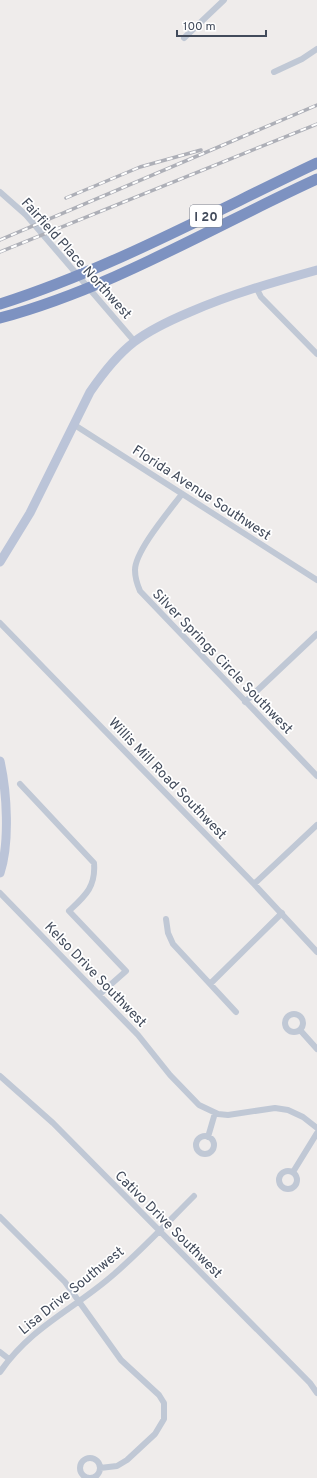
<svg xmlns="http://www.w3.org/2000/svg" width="317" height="1478" viewBox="0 0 317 1478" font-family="Overpass,sans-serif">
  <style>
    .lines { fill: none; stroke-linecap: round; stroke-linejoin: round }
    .street { stroke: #c0c8d5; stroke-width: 6 }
    .secondary { stroke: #bbc4d8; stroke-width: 9 }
    .highway { stroke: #7d92c1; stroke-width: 11 }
    .rail-casing { stroke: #adafb7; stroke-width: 3.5 }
    .rail { stroke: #fff; stroke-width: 2; stroke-dasharray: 6; stroke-linecap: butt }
    .labels { text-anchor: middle; stroke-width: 3.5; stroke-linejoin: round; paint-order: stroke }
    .shield { fill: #fff; stroke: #7b818c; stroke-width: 1 }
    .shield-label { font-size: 13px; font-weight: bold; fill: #424b5b }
    .street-label { font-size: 14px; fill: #424b5b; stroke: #fff }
  </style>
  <rect width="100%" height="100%" fill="#efeceb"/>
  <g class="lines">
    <path class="street" d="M184 38 224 0
      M274 72 302 59 317 49
      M0 192 26 215 135 342
      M256 287 261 297 317 354
      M73 424 317 580
      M182 494C170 510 135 551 135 570 135 577 137 584 140 591L317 776
      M0 623 254 884 317 952
      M245 702 317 634
      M20 784 94 863C96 887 85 896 69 911L126 971 100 994
      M254 884 317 825
      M0 893 138 1035 170 1075 199 1105 218 1114 228 1115 275 1108 288 1110 303 1117 317 1128
      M166 919 168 933 173 944 236 1012
      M210 984 282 913
      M285 1023a9 9 0 1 1 18 0a9 9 0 1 1-18 0Z
      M300 1030 317 1049
      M0 1076 53 1123 310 1383 317 1393
      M196 1145a9 9 0 1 1 18 0a9 9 0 1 1-18 0Z
      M208 1137 215 1113
      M279 1180a9 9 0 1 1 18 0a9 9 0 1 1-18 0Z
      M293 1172 317 1133
      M0 1217 65 1282 121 1360 159 1395 164 1403V1419L155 1434 127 1460 117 1466 100 1468
      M0 1352 9 1359
      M0 1372C32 1326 73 1310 113 1275 141 1251 167 1223 194 1196
      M80 1468a10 10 0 1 1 20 0a10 10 0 1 1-20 0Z"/>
    <path class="secondary" d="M0 562 30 513 90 392C103 373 116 356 134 342 151 329 171 320 190 312 231 294 274 282 317 270
      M0 761C7 792 10 843 0 873"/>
    <path class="highway" d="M0 304C110 269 213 212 317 163
      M0 318C112 288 212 227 317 179"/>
    <g class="rail-casing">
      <path id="rail" d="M66 198 140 167 201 150
        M0 240 317 105
        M0 252 317 124"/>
    </g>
    <use href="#rail" class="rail"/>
  </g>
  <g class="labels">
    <rect class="shield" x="190" y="205" width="32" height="22" rx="3"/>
    <g class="shield-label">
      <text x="206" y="221">I 20</text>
    </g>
    <g class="street-label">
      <text transform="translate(77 258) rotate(48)" y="5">Fairfield Place Northwest</text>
      <text transform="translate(202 492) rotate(33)" y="5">Florida Avenue Southwest</text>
      <text transform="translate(223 661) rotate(46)" y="5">Silver Springs Circle Southwest</text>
      <text transform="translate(168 778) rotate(46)" y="5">Willis Mill Road Southwest</text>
      <text transform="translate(96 974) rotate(46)" y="5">Kelso Drive Southwest</text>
      <text transform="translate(169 1224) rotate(45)" y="5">Cativo Drive Southwest</text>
      <text transform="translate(71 1290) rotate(-39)" y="5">Lisa Drive Southwest</text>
    </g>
  </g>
  <path d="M177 30v6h89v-6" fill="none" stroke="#424b5b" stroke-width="2"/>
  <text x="183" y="30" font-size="12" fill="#424b5b" stroke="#ffffff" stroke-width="3" paint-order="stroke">100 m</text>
</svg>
